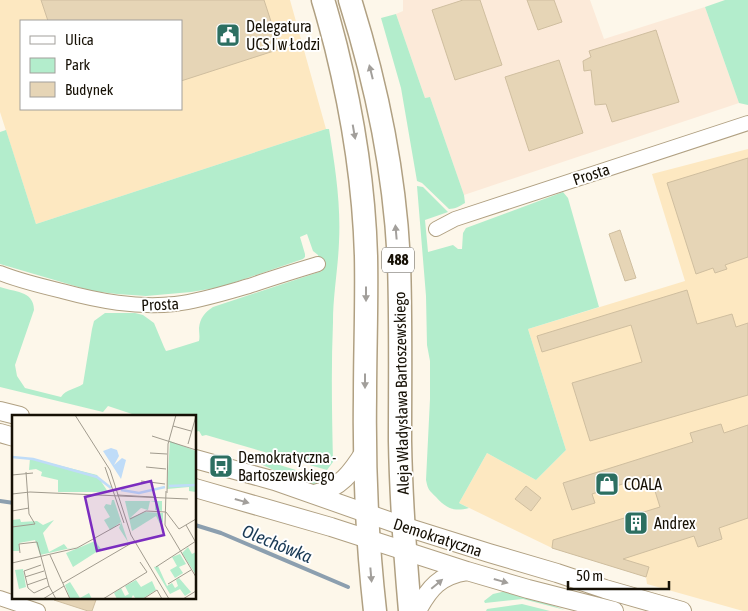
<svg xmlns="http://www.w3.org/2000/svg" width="748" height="611" viewBox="0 0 748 611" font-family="'Asap Condensed',sans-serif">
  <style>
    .commercial { fill: #fcead9 }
    .built { fill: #fde8c1; fill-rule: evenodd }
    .green { fill: #b3edcc }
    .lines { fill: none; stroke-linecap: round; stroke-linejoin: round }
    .stream { stroke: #8c9faf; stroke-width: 4 }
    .building { fill: #e6d5b6; stroke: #cfbe9f }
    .minor-casing { stroke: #b0a082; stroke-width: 16 }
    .tertiary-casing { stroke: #b0a082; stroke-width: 20 }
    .primary-casing { stroke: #b0a082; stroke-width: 25 }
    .minor { stroke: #fff; stroke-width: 14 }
    .tertiary { stroke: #fff; stroke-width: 18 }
    .primary { stroke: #fff; stroke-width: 22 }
    .oneway { fill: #a29f9b }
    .labels { text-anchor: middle; stroke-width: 4; stroke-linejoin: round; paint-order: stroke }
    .shield { fill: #fff; stroke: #5c5850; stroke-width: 1 }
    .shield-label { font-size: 15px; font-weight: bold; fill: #161005 }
    .poi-label { font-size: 16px; fill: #161005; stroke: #fff; text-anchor: start }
    .street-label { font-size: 16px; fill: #161005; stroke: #fff }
    .water-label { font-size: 18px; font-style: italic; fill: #1a3a55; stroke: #fff }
    .inset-river { fill: none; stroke: #bfdcf8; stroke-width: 2.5 }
    .inset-road { fill: none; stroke: #a19b8e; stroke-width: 1 }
    .view { fill: #7b2cbf; fill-opacity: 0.15; stroke: #7b2cbf; stroke-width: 2.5 }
    .inset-edge { fill: none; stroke: #161005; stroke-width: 2.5 }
  </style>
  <rect width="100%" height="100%" fill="#fdf7ea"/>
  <path class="commercial" d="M403 0H590L604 39 705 7 739 103 464 195 430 97 425 98 396 14 403 11Z"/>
  <path class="built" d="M0 0H290L326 129 36 224 0 112ZM21 21H181V109H21Z
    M748 149V611H743L647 584 646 577 552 548 459 503 487 453 536 480 566 450 528 329 685 281 652 174Z"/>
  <path class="green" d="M725 0H748V105L739 103 705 7Z
    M396 14 425 98 430 97 464 195 465 203C460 206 455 209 449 209L422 183 417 181 401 88 381 18Z
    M326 129H329C335 166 341 204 339 242 338 269 333 295 333 322 331 369 332 416 333 462L327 470 206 435 202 436 199 431 195 432V416H138L108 406 103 412 0 387V287C13 292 34 290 34 310L15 365 17 376 25 388 61 397C66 389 76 389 83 384L92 329 94 321 105 313H135L143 315 154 323 164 347 166 351 170 350 199 341C200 336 199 333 199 328 200 318 205 312 213 307L322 271 318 255 313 251 307 234 300 237 305 254V257L303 259 221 287 191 292 146 296 117 294 92 291 0 264V132L6 130 36 224Z
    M417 186 423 187 448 212 425 220 428 252 453 245 458 249H462L463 233 466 228 563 192 568 198 599 307 528 329 566 450 536 480 487 453 459 503 469 508C453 512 446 508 436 497 429 490 428 490 426 480L430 399V361L427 345 426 296Z
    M251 460H263L329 480 331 482 313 485 292 478Z
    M506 591 527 596 565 610 523 599 485 603 484 601 493 594Z
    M522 604 550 611H486L487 609Z"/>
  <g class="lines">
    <path class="stream" d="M0 501 14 503
      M195 525 221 533 348 587"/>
  </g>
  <path class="building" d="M41 0H264L280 49 181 81V21H48Z
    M463 0H480L502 65 455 80 432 10Z
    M527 0H554L562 22 538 30Z
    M656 30 679 102 612 122 606 104 595 105 591 70 584 71 583 61 591 57 589 51Z
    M559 60 583 133 529 151 505 77Z
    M748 158V257L725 265 727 269 715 273 713 268 696 274 667 183Z
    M620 230 636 278 625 281 609 234Z
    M687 290 697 324 732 314 736 327 748 323V395L590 441 572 383 642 362 631 325 542 352 537 336Z
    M721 424 724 433 748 425V518L719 528 722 539 698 547 694 536 623 559 649 567 646 577 552 548 553 540 660 507 650 475 592 494 595 503 572 510 563 483 693 442 690 433Z
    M526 486 541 498 531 511 515 499Z
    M54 597H97L92 611H88L54 600Z"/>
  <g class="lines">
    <g class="minor-casing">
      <path id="minor" d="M436 229 455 219 748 123
        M0 273C20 281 41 286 62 291 99 301 136 308 175 304 200 301 225 293 249 286 272 278 295 271 318 264
        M0 598 38 611"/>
    </g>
    <g class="tertiary-casing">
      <path id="tertiary" d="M0 411 20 416
        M0 433 14 437
        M195 459 275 481 403 526 489 553 557 573 605 589 682 611
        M195 488 331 527 467 571 528 589 614 611
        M314 494C340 489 352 472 365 451
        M417 611C429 588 440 575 467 571"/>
    </g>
    <g class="primary-casing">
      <path id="primary" d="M323 0C328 16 332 32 336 47 353 116 364 186 366 256 367 303 365 350 365 396 364 468 367 540 375 611
        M350 0C377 86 395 173 399 263 401 322 400 382 400 441 401 498 405 554 410 611"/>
    </g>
    <use href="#minor" class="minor"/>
    <use href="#tertiary" class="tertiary"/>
    <use href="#primary" class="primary"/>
  </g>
  <defs><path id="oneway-solid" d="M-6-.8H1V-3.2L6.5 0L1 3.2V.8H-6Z" transform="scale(1.25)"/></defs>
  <g class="oneway">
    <use href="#oneway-solid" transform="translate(371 72) rotate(-104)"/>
    <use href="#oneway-solid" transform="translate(354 132) rotate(80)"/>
    <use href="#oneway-solid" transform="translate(396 232) rotate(-95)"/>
    <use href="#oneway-solid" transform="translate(366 294) rotate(90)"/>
    <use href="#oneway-solid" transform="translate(365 381) rotate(90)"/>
    <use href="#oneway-solid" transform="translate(242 501) rotate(16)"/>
    <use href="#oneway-solid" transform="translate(371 575) rotate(85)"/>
    <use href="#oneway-solid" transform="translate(501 581) rotate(16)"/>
    <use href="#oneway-solid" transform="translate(437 584) rotate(-40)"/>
  </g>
  <defs>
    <g id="civic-square" transform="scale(1.25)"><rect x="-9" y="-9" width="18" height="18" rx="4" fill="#2c6f61" stroke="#fff"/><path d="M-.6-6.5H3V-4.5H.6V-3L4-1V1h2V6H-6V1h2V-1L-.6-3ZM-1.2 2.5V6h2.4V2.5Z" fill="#fff"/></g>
    <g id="bus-square" transform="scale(1.25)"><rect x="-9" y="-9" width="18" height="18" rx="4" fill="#2c6f61" stroke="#fff"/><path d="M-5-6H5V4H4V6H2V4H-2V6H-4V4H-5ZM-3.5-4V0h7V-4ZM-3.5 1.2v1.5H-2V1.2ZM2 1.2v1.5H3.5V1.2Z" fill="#fff"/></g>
    <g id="shop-square" transform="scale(1.25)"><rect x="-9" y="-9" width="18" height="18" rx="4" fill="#2c6f61" stroke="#fff"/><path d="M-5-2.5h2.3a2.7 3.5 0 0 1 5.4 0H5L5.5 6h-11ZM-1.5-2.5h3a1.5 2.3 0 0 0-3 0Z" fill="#fff"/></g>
    <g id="building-square" transform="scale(1.25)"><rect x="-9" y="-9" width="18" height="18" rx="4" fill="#2c6f61" stroke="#fff"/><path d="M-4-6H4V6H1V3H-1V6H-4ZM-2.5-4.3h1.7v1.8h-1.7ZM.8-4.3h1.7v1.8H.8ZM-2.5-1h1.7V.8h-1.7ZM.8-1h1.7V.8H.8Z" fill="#fff"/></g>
  </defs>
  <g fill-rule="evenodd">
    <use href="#civic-square" x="228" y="35"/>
    <use href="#bus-square" x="221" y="466"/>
    <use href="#shop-square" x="607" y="484"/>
    <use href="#building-square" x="636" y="523"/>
  </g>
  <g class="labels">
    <rect class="shield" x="382" y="247.5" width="32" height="25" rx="4"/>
    <g class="shield-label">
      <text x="398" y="265">488</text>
    </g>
    <g class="poi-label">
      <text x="246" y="32">Delegatura<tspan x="246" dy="18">UCS I w Łodzi</tspan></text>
      <text x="238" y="463">Demokratyczna -<tspan x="238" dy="18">Bartoszewskiego</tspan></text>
      <text x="624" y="490">COALA</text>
      <text x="654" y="529">Andrex</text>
    </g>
    <g class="street-label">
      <text transform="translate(591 174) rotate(-18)" y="6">Prosta</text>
      <text transform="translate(160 304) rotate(-3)" y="6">Prosta</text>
      <text transform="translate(401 393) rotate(-91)" y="6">Aleja Władysława Bartoszewskiego</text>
      <text transform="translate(438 537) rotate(18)" y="6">Demokratyczna</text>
    </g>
    <g class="water-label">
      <text transform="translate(277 544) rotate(22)" y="6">Olechówka</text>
    </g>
  </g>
  <g transform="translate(12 415)">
    <rect width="184" height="184" fill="#fdf7ea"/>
    <path d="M158 26 184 36V77L177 76V72L155 74ZM18 43 85 60 96 77H46V65L29 61 30 57 24 54 17 55ZM100 85H102L116 127 107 113 109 107 98 115 92 105 98 102 92 92 94 89 99 90ZM113 86H150V96L143 95V87L138 86 136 95 129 93 118 103 133 97 151 98V107L148 109 144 101 120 116ZM8 104 9 107 25 106 31 110 42 105 31 118 37 137 52 129 56 134 68 131 28 140 23 125 7 128V136H0V105ZM83 126 89 134 61 152 54 138ZM176 132 180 139 184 137V160L170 138ZM168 139 174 149 167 152 171 158 163 163 158 155 165 151 160 142ZM146 151 155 171 160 168 163 173 166 171 164 165 167 163 179 177 173 181 168 174 158 179 142 152ZM11 154 14 172 7 174 3 155ZM124 165 129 172 140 166 144 175 130 184H124L121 180 119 184H105L102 178 109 173 113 181 117 179 113 171ZM58 167 68 183 77 178 80 184H58L53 170Z" fill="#b3edcc"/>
    <path d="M99 33 105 35 107 41 102 50 110 43 114 45 109 64 91 36Z" fill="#bfdcf8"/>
    <path class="inset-river" d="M0 42 21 44 85 62 99 73M157 71 184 70M109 75 127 78 153 72"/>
    <path class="inset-road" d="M63 0 98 55 119 120 157 184M161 11 179 16M140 21 184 35M176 29 184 1M138 38 155 39M93 52 112 108M134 52 154 54M0 60 21 58M129 66 153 69M154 76 153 110 184 162M155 78 156 29 164 0M0 79 18 77 176 84M105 80 141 82M0 96 17 93M118 104 134 96 154 97 167 114 184 104M174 110 183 126M0 112 23 109 17 99 14 57M8 138 7 129 25 127 37 171 44 184M38 140 58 184M0 148 65 133 108 109M29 150 12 156 16 173 22 178 37 171M144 152 184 126M13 162 32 156M51 168 118 129M156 169 179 155M15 170 35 163M31 184 52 171M91 184 135 157 128 147M131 184 145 175 150 184M171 184 184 176"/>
    <path class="view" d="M139 66 152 120 85 136 73 82Z"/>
    <rect width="184" height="184" class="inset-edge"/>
  </g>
  <rect x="20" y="20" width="162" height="90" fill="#ffffff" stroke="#a29f9b"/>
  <rect x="30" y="36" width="25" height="8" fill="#ffffff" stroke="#a29f9b"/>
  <text x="65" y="45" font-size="15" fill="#161005">Ulica</text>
  <rect x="30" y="58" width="25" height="15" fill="#b3edcc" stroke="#a29f9b"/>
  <text x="65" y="70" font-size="15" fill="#161005">Park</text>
  <rect x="30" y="82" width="25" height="15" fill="#e6d5b6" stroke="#a29f9b"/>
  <text x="65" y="95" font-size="15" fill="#161005">Budynek</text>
  <path d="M568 581v8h101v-8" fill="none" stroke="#161005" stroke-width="2.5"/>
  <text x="576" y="581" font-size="15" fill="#161005" stroke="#ffffff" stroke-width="4" paint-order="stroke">50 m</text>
</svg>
